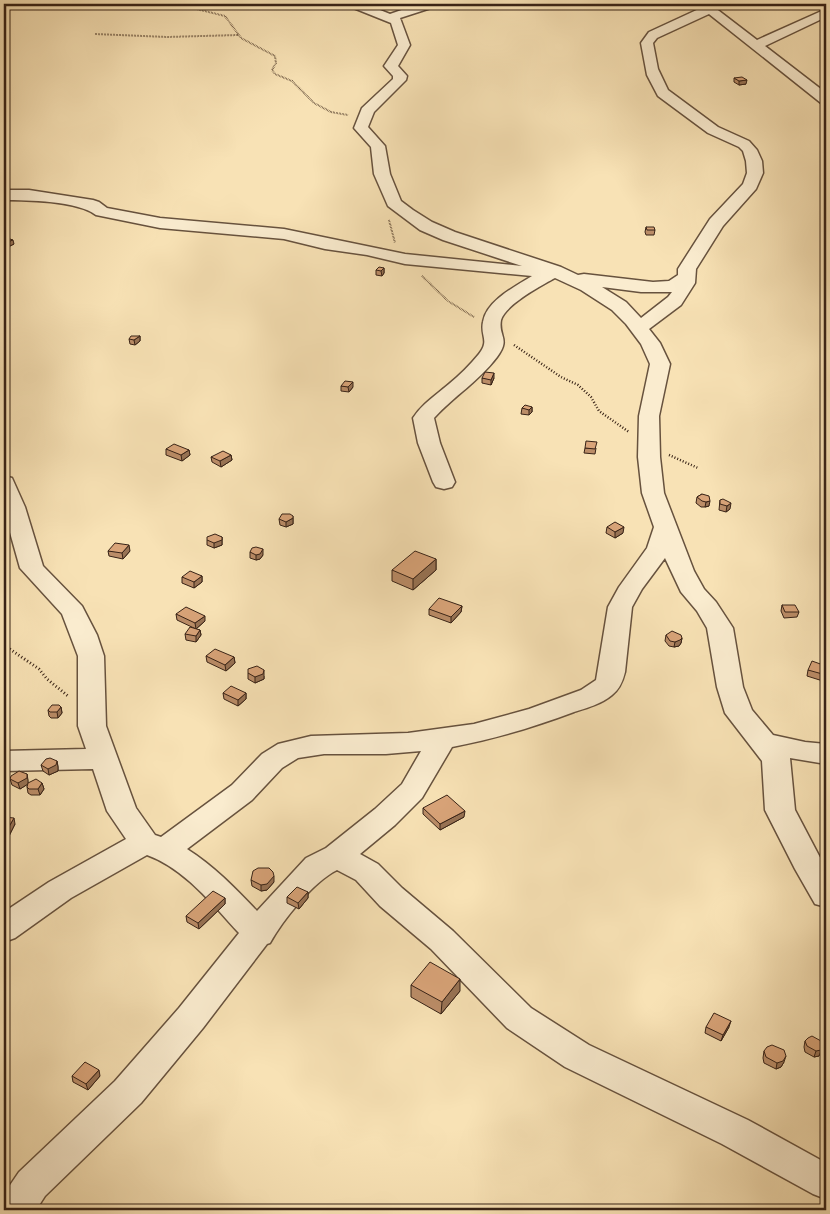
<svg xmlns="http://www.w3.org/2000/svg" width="830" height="1214" viewBox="0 0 830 1214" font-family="Vollkorn,serif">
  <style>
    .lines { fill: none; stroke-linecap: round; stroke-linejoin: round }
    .minor-casing { stroke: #67523e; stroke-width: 3 }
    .path-far2 { stroke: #372216; stroke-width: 2; stroke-dasharray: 0.5 1; stroke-linecap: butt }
    .path-far1 { stroke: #372216; stroke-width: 2.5; stroke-dasharray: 1 2; stroke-linecap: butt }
    .path { stroke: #372216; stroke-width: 3; stroke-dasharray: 1 2.5; stroke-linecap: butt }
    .minor { fill: #faeccf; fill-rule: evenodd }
    .wall { fill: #bb8d68; stroke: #372216 }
    .shaded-wall { fill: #987355; stroke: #372216 }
    .building { fill: #d9a479; stroke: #372216 }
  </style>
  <rect width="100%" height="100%" fill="#f8e2b5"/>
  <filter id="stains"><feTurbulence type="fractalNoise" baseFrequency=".004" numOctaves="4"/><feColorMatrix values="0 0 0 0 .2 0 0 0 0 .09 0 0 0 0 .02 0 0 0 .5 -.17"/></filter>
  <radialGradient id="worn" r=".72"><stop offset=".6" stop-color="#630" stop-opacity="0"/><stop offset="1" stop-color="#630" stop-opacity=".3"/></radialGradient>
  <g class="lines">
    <g class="minor-casing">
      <path id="minor" d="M349 4H365L390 14 419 4H436L434 7 400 18 410 45 398 66 407 76 406 80 374 112 368 127 385 146 390 174 401 201 413 210 432 222 455 232 561 267 578 275 584 274 653 282 669 281 678 275V269L710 219 743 184 747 173 746 161 743 151 739 147 708 133 658 96 647 75 641 43 649 32 701 8 697 4H710L757 40 826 9V17L765 46 826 93V104L821 103 709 14 657 38 653 43 658 69 668 90 718 127 749 141 757 150 762 161 763 173 756 189 723 226 696 269 695 283 681 305 649 329 660 343 670 364 659 416 660 457 664 493 694 571 704 589 716 602 733 628 743 687 752 710 773 735 805 742 826 744V764L790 758 795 810 826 869V907L815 904 795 869 765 810 762 761 725 713 717 687 707 628 697 611 681 592 665 558 642 589 632 607 625 672C623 680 620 689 612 695 601 704 587 708 574 712 534 727 494 739 452 747L422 798 395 825 360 854 378 864 402 888 453 931 531 1008 589 1045 748 1120 826 1163V1199L813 1194 722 1144 565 1067 507 1028 431 949 380 906 356 880 337 870C313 882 283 920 270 943L267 944 203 1028 141 1103 45 1196 36 1210H4V1194L19 1172 115 1081 179 1008 239 933C213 905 184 868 147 855L71 898 15 938 4 942V912L49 882 126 839 107 811 93 769 4 771V751L86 749 78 726V656L62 614 20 568 4 511V476L12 478 25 507 43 566 82 606 97 635 104 656 106 726 136 808 155 835 161 837 232 785 262 754 278 744 311 736 408 733 474 724 529 709 581 690 596 680 608 607 619 587 647 548 654 527 642 493 638 457 639 416 650 364 641 344 626 324 612 310 581 290 555 278C542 285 505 305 501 320 498 337 511 338 497 357 478 382 454 396 434 418L440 443 455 482 452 487 444 489 436 487 433 482 418 443 413 418C422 404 436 395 449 384 460 375 470 365 479 354 490 340 480 336 483 322 486 301 516 286 532 276L405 264 367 255 325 249 284 239 160 228 96 215C78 201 27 200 4 200V190H29L93 200 99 202 107 208 160 218 284 229 405 254 522 266 443 240 420 230 388 206 374 174 371 147 354 128 362 108 393 79V76L384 66 398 45 391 23 351 7ZM602 287 641 292H672L668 297 641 318 626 302ZM421 751 402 784 375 809 326 848 306 858 257 911C235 888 214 866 187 849L252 800 282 768 298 758 324 754H386Z"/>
    </g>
    <path class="path-far2" d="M176 4 225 16 241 38 275 56 276 63 272 70 275 74 292 81 314 103 331 112 348 115
      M95 34 167 37 238 35
      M389 220 395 243
      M422 276 448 301 474 317"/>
    <path class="path-far1" d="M514 345 561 377 578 385 591 397 599 411 629 432
      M669 455 698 468"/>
    <path class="path" d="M4 645 39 669 47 679 68 696"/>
    <use href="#minor" class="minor"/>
  </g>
  <path class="wall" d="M734 78 746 84 739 85 734 82Z
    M646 227 655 230 654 235H646L645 232Z
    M4 239 14 244 8 247 4 245Z
    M384 268V273L382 276 376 275V270Z
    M140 336V341L135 345 130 344 129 339Z
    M482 378H494L491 385 482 383Z
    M341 386 353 387 349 392 341 391Z
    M532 407V412L529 415 521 414 522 408Z
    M585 448H596L595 454 584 453Z
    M166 449 189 450 190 455 182 461 166 455Z
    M231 455 232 460 221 467 212 462 211 457Z
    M702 494 709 506 705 507H701L696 503 697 497Z
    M720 500 730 509 726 512 719 510Z
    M293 516V524L286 527 280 525 279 519Z
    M607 527 623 533 615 538 606 533Z
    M222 537V545L214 548 207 545V540Z
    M108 551H130L123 559 109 556Z
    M250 552 263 555 260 559 256 560 250 558Z
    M436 559V570L413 590 392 581V570Z
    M202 576V582L194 588 182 583V577Z
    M782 605 799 612 797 617 784 618 781 611Z
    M462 606 461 612 451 623 429 615V609Z
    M176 614 205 621 196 629 200 630 201 635 196 642 186 640 185 634 196 629 177 620Z
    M666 635 682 638 681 643 679 646 674 647 669 646 665 641Z
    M206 656 234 657 235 663 226 671 207 662Z
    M826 666V682L807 676 808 670Z
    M248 673 264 676V679L255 683 248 679Z
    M223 693H246V699L238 706 224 699Z
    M61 707 62 713 58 718H51L49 716 48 710Z
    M57 761 58 767V771L49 775 43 771 41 765Z
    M27 774 28 783H42L44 789 40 795H31L28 793 27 787 28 784 20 789 12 785 10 779Z
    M423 808 464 817 440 830 423 814Z
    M4 817 15 824 9 836 4 835Z
    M251 880 274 882 267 890 261 891 252 886Z
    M308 892V898L299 909 287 903V897Z
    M225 898V904L199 929 187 922 186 916Z
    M411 985 460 991 441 1014 411 997Z
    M706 1027H729L721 1041 705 1033Z
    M805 1041 821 1052 819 1056 814 1057 805 1052 804 1047Z
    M764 1051 784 1062 781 1067 776 1069 764 1063 763 1058Z
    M72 1076H100L88 1090 73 1082Z"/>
  <path class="shaded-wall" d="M747 80 746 84 739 85V81Z
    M13 240 14 244 8 247 7 242Z
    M384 268V273L382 276 381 271Z
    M140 336V341L135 345 134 340Z
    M494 373V378L491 385V380Z
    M353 382V387L349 392 348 387Z
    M532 407V412L529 415V410Z
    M189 450 190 455 182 461 181 455Z
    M231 455 232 460 221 467 220 461Z
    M710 501 709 506 705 507 706 502Z
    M731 503 730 509 726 512 727 506Z
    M293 518V524L286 527V522Z
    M624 527 623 533 615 538V532Z
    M222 537V545L214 548V543Z
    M129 545 130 551 123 559 122 553Z
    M263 549V555L260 559 256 560V555Z
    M436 559V570L413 590V579Z
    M202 576V582L194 588V582Z
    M462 606 461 612 451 623V617Z
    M205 616V621L196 629 195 623Z
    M200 630 201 635 196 642V636Z
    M682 638 681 643 679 646 674 647 675 642Z
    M234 657 235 663 226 671 225 665Z
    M264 670V679L255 683V677Z
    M246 693V699L238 706V700Z
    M61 707 62 713 58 718 57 712Z
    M57 761 58 767V771L49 775 48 769Z
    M27 774 28 780V784L20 789 18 783Z
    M42 783 44 789 40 795 38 789Z
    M465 811 464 817 440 830V824Z
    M14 818 15 824 9 836 7 830Z
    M274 876V882L267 890 261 891V885Z
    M308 892V898L299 909 298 903Z
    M225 898V904L199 929 198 923Z
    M460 979V991L441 1014 442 1002Z
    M731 1021 729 1027 721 1041 723 1035Z
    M823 1046 819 1056 814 1057 816 1051Z
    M786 1056 784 1062 781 1067 776 1069 777 1063Z
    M99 1070 100 1076 88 1090 86 1084Z"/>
  <path class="building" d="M742 77 747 80 739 81 734 78Z
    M646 227H654L655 230H647Z
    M7 238 13 240 7 242 4 241V239Z
    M379 267 384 268 381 271 376 270Z
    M131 336H140L134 340 129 339Z
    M485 372 494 373 491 380 482 378Z
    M345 381 353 382 348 387 341 386Z
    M525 405 532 407 529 410 522 408Z
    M586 441 597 442 595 449 585 448Z
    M174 444 189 450 181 455 166 449Z
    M223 451 231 455 220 461 211 457Z
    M702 494 709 496 710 501 706 502 702 501 697 497Z
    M723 499 731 503 727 506 720 504V500Z
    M282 514H290L293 516V518L286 522 279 519Z
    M615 522 624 527 615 532 607 527Z
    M215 534 222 537V540L214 543 207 540V537Z
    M115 543 129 545 122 553 108 551Z
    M256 547 263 549 260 554 256 555 250 552 252 548Z
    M415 551 436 559 413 579 392 570Z
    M190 571 202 576 194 582 182 577Z
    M439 598 462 606 451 617 429 609Z
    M782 605H795L799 612H785Z
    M186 607 205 616 195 623 176 614Z
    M190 627 200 630 196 636 185 634Z
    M672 631 681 635 682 638 680 640 675 642 670 641 666 635Z
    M215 649 234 657 225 665 206 656Z
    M812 661 826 666V675L808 670Z
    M257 666 264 670 263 674 255 677 248 673V669Z
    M231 686 246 693 238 700 223 693Z
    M52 705H59L61 707 57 712H50L48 710Z
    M50 758 57 761 56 765 48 769 41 765 46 759Z
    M19 771 27 774V778L18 783 10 779 11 776Z
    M36 779 42 783 38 789H29L27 787 28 783Z
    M447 795 465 811 440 824 423 808Z
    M4 817 14 818 7 830 4 829Z
    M258 868H269L273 872 274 876 267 884 261 885 251 880 253 871Z
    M297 887 308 892 298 903 287 897Z
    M213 891 225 898 198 923 186 916Z
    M430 962 460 979 442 1002 411 985Z
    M714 1013 731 1021 723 1035 706 1027Z
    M812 1036 821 1041 823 1046 821 1050 816 1051 807 1046 805 1041 808 1038Z
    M772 1045 784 1050 786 1056 783 1061 777 1063 766 1057 764 1051 767 1047Z
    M85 1062 99 1070 86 1084 72 1076Z"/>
  <rect width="830" height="1214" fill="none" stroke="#f8e2b5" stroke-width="20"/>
  <rect x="5" y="5" width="820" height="1204" fill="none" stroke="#372216" stroke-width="2.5"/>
  <rect x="10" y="10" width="810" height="1194" fill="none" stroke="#372216"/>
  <rect width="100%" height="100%" filter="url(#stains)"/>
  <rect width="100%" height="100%" fill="url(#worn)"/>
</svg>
